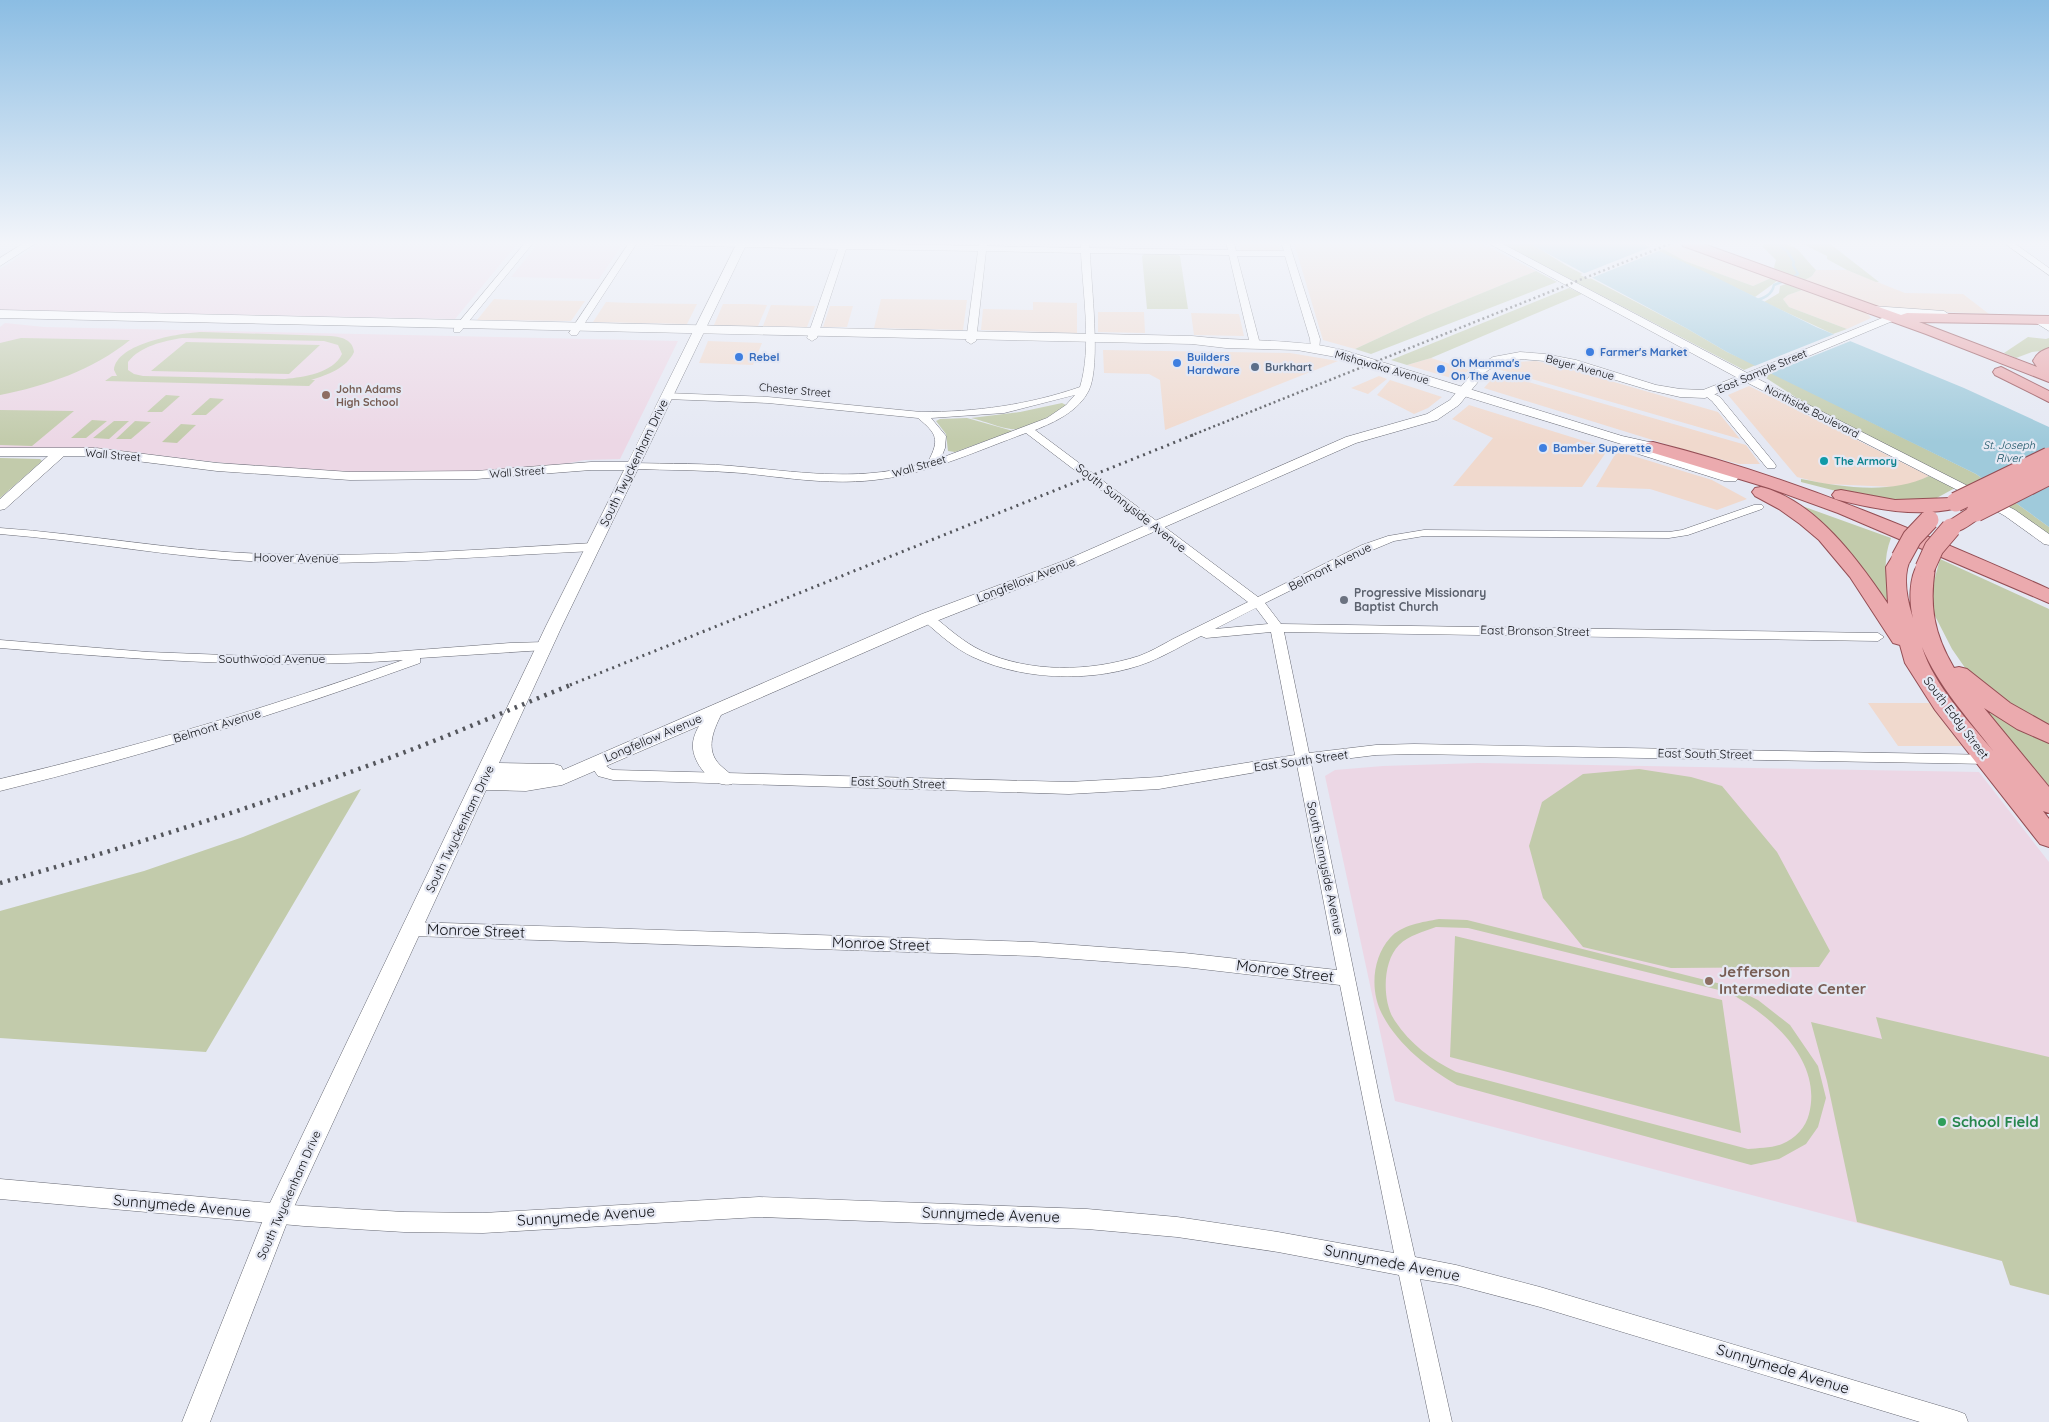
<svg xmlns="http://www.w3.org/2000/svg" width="2049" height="1422" viewBox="0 0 2049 1422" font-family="Quicksand,sans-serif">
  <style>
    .commercial { fill: #f0d9cd }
    .education { fill: #ecd7e5 }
    .green { fill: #c2cbab; fill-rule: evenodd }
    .water { fill: #9fcadb }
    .pier { fill: #e5e8f3 }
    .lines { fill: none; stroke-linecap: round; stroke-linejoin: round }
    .stream { stroke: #9fcadb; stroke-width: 2.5 }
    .minor-casing { stroke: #676973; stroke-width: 1 }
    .tertiary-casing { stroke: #676973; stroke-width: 1 }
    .secondary-casing { stroke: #676973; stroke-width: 1 }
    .primary-casing { stroke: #944e54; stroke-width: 2 }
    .minor { fill: #fff; fill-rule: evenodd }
    .tertiary { fill: #fff; fill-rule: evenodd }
    .secondary { fill: #fff; fill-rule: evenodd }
    .primary { fill: #ebaaae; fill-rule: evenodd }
    .rail-far2 { stroke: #54565c; stroke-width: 2.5; stroke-dasharray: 2 3; stroke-linecap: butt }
    .rail-far1 { stroke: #54565c; stroke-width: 3; stroke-dasharray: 2 4.5; stroke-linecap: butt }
    .rail { stroke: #54565c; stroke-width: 4.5; stroke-dasharray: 2.5 5.5; stroke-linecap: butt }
    .primary-bridge-casing { stroke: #944e54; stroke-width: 21; stroke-linecap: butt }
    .primary-bridge { stroke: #ebaaae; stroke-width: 19 }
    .shop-dot { fill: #3f7fe0; stroke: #e5e8f3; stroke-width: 2 }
    .service-dot { fill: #5c6f8a; stroke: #e5e8f3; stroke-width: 2 }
    .education-dot { fill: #8d6e63; stroke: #e5e8f3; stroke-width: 2 }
    .culture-dot { fill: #0f9aa8; stroke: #e5e8f3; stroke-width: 2 }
    .worship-dot { fill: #6b7280; stroke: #e5e8f3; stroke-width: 2 }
    .leisure-dot { fill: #2e9e5b; stroke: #e5e8f3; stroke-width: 2 }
    .labels { text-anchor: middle; stroke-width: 4.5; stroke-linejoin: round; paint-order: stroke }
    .far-shop-label { font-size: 11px; font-weight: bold; fill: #366cbe; stroke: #e5e8f3; text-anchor: start }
    .far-service-label { font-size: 11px; font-weight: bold; fill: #4e5e75; stroke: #e5e8f3; text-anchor: start }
    .far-street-label { font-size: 11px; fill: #0c0d11; stroke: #e5e8f3 }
    .far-education-label { font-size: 11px; font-weight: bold; fill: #785e54; stroke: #e5e8f3; text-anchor: start }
    .far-water-label { font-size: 11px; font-style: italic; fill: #165062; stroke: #e5e8f3 }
    .far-culture-label { font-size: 11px; font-weight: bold; fill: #0d838f; stroke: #e5e8f3; text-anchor: start }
    .street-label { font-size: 12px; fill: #0c0d11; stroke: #e5e8f3 }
    .worship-label { font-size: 12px; font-weight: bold; fill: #5b616d; stroke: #e5e8f3; text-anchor: start }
    .near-street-label { font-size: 15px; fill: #0c0d11; stroke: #e5e8f3 }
    .near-education-label { font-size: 15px; font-weight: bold; fill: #785e54; stroke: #e5e8f3; text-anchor: start }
    .near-leisure-label { font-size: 15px; font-weight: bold; fill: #27864d; stroke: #e5e8f3; text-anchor: start }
  </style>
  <rect width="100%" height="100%" fill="#e5e8f3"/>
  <path class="commercial" d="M1239 243H1278L1281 252 1241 251Z
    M1294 243H1481L1536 271 1426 316 1355 349 1323 340Z
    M1676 244 1771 278 1753 286 1685 261 1663 249Z
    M1816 270H1847L1905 293 1963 294 1989 314 1882 309 1805 280 1812 276Z
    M1802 290 1867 313 1871 318 1847 329 1789 307 1783 299 1788 295Z
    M494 299 516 300 585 301 571 321 477 320Z
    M881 299 967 300 963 330 874 328Z
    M606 302 631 303 697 304 687 324 593 322Z
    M1033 302 1077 303V333L981 330 983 309 1033 310Z
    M723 304H748L767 305 758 326 714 325Z
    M771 305 815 306 807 327 763 326Z
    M830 306H853L847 327H823Z
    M1098 312H1144L1145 333 1098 332Z
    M1191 313 1239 314 1244 336 1194 335Z
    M708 341 762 343 753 365 699 363Z
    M1103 350 1290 353 1338 361 1165 430 1160 380 1149 374 1104 373Z
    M1431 358 1469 370 1458 380 1407 365Z
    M1536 361 1555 365 1718 412 1740 439 1497 369 1513 362Z
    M1497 373 1746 445 1760 464H1739L1685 450 1484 388Z
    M1379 376 1387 379 1368 394 1351 388Z
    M1390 380 1442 397 1428 408 1414 414 1377 395Z
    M1749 386 1929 476 1912 484 1894 487 1825 484 1797 477 1728 395Z
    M1469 405 1581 440 1609 448 1582 487 1453 486 1493 438 1452 419Z
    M1617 451 1712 480 1747 499 1717 510 1650 489 1596 487Z
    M1868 703H1929L1962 746H1898Z"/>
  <path class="education" d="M41 243H518L455 319 0 310V269Z
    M538 244 622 245 599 279 511 277Z
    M5 323 44 327 678 341 620 459 585 460 554 466 471 472 392 473 298 471 104 450 0 448V327Z
    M1478 763 1979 772 2049 862V1295L2010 1285 2002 1261 1395 1101 1325 776 1335 770 1383 766Z"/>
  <path class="green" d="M1501 243H1528L1535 246 1567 266 1686 328 1727 352 1756 365 1744 370Z
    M1768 243C1801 243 1795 249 1816 270L1812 276 1805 280 1775 270 1774 267 1776 260 1762 246Z
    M1801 243H1829L1879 282H1876L1847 270 1827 259V256Z
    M1663 249 1685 261 1753 286 1771 278 1777 281 1755 297 1658 251Z
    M1145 253 1177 254 1180 256 1188 309H1147L1142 256Z
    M1536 271 1557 282 1371 354 1355 349 1426 316Z
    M1786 284 1802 290 1788 295 1783 299 1789 307 1847 329 1833 334 1764 302 1779 293 1780 286Z
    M1569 288 1582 294 1431 358 1407 365 1391 360Z
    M202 332 331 336C342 337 353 340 354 352 347 368 327 375 311 380H315L309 386 105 381 112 376H117L114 370C116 343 180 333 202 332ZM182 338 324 341 338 345 342 354C333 373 304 377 285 379L143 376 134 374 128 370V362C140 346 164 341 182 338Z
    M2028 337 2046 339 2049 338V350L2032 352 2016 358 2004 353Z
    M21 338 129 340H130C93 370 46 386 0 395V343Z
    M186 342 320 345 289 374 151 371Z
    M1772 373 1976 474 2049 527V535L1806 404 1766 378 1765 377Z
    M166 395 180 396 162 412H147Z
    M210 398 224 399 206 415H191Z
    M1062 403 1066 405C1056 414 1031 427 1017 429 1007 431 982 420 971 418L1020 412Z
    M0 410 74 411 32 446 0 445Z
    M967 418 1013 431 955 452 948 451 946 434 936 421 940 419Z
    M92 420 107 421 86 438H71Z
    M114 421H129L109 439 93 438Z
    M135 421 151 422 131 439H116Z
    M181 424 196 425 177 443 162 442Z
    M0 458 40 459 42 461 0 498Z
    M1929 476 1955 488 1933 500 1906 504 1840 492 1801 482V479C1842 487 1890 495 1929 476Z
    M1791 502 1891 538C1882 561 1886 582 1891 605H1886Z
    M1940 559 2049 609V730L2042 727 1970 675 1952 649 1934 614 1930 596Z
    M1973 698 2049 741V786Z
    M1639 769 1691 777 1722 786 1777 852 1830 951 1819 967 1671 968 1583 947 1543 898 1529 846 1542 802 1583 774Z
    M361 789 206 1052 0 1038V911L144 871 243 837Z
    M1439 919 1467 920 1729 986 1758 1000 1790 1025 1818 1066 1826 1098 1818 1127 1806 1144 1779 1159 1751 1165 1457 1085C1428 1068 1398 1045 1382 1014 1370 991 1372 958 1390 938 1401 925 1423 922 1439 919ZM1436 927 1468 928 1727 992C1770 1014 1823 1060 1809 1114 1806 1127 1795 1139 1782 1144 1772 1148 1758 1148 1748 1149L1456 1072C1432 1060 1410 1044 1395 1021 1382 1002 1382 962 1399 945 1409 935 1423 932 1436 927Z
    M1455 936 1722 1000 1741 1133 1450 1057Z
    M1876 1017 2049 1057V1295L2010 1285 2002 1261 1857 1222 1827 1081 1811 1022 1882 1039Z"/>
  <path class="water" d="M1528 243H1641L1703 271 1816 327 1964 388 2049 427V527L1976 474 1727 352 1686 328Z"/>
  <path class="pier" d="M1653 246 1661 250 1589 279 1580 275Z
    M1837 333 1853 340 1769 374 1752 367Z"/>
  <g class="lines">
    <path class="stream" d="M1776 243 1787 251 1794 262 1793 265 1798 274 1791 278
      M1755 301C1764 298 1772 295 1774 285L1784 281"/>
    <g class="minor-casing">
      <path id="minor" d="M525 243H533L460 332H454V328Z
        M629 243H637L577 335H571L569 333Z
        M651 243H848L979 246V243H987V246L1081 248V243H1089V248L1228 250 1226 243H1234L1236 251H1284L1281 243H1289L1320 339 1319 351 1316 352 1311 349 1310 339 1285 256H1237L1260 344 1255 347 1250 344 1229 255 1090 253C1091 284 1101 365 1089 390 1079 411 1055 422 1035 430L1258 597 1362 545 1388 536 1424 530 1669 532 1682 530 1754 505H1762L1764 507 1762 509 1688 535 1669 538 1424 536 1394 541 1370 551 1265 603 1281 624 1878 633 1884 637 1878 641 1284 632 1309 753 1376 745 1414 744 1995 755 1997 759 1995 763 1990 764 1414 754 1376 755 1311 763 1381 1105 1415 1257 1456 1265 1540 1287 1957 1411 1965 1414 1968 1422H1920L1540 1307 1456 1285 1420 1279 1452 1422H1430L1399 1275 1278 1252 1177 1237 1087 1229 759 1217 483 1233 404 1232 304 1226 0 1199V1179L304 1206 404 1212 483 1213 759 1197 1087 1209 1177 1217 1278 1232 1394 1253 1340 985 1184 967 1033 956 413 936 407 934 405 929 407 924 413 922 1033 942 1184 953 1337 970 1297 765 1159 789 1069 794 613 780 598 776 589 763 591 759C603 756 603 767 613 770L1069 782 1159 777 1295 755 1271 632 1206 638 1201 636C1184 644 1167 655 1149 662 1096 683 1024 681 973 657 954 648 939 634 924 621L922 618 924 615H932C948 628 963 642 982 651 1030 673 1089 672 1139 656 1150 652 1162 645 1173 639 1198 627 1223 614 1248 602L1026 433C979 450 932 472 882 479 835 486 789 478 742 473 705 470 669 470 632 469L627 466 632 463C669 464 706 463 743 467 808 473 864 482 928 462 940 439 937 434 918 418L768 403 666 399 661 396 666 393 768 397 921 412C976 412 1028 405 1080 387 1092 348 1083 294 1081 253L986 251 976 341 971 344 966 341 978 251 846 249 817 338 812 341 807 338 838 249 655 245ZM1075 395 1066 405 1047 418 941 458 945 448 946 436 931 418 1004 413ZM1256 608 1268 624 1215 629Z
        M2004 243H2014L2049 268V275Z
        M2036 316 2049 324V331L2033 321 2032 319Z
        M1708 391 1720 397 1775 464 1776 466 1775 468H1767L1712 401 1703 394Z
        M0 528C88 534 175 551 264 554 373 558 484 549 593 543L599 547 593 551C484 556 373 566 264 562 175 558 88 541 0 534Z
        M0 640 148 652 251 656 365 654 510 643 545 642 551 646 545 650 420 658V663C282 713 143 756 0 791V779C137 747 271 707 403 660 268 670 134 659 0 648Z"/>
    </g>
    <g class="tertiary-casing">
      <path id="tertiary" d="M24 243H36L0 266V258Z
        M737 243H747L562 626 499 763 554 764 561 766 563 770 922 614 1066 560 1346 437 1427 414 1450 400 1478 366 1493 357 1520 352 1545 354 1576 360 1656 385 1680 389 1703 390 1736 377 1488 243H1501L1747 373 1887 316H1895L1897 318 1895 320 1756 378 2015 510 2049 534V545L2044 544 2005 516 1975 499 1746 382 1705 398 1680 397 1649 390 1569 366 1545 361 1520 359 1500 363 1487 371 1459 405 1437 420 1356 443 1076 566 934 622 721 715C713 731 705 750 720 765 725 770 731 773 734 779L732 784C714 789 695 766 693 749 692 741 695 733 699 726L562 785 526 791 486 790 288 1220 210 1422H182L269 1205 546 626 624 470H591L476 479 350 480 217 471 96 456H64L5 509 0 510V499L48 456H0V448H96L217 463 350 472 476 471 591 462H628Z"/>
    </g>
    <g class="secondary-casing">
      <path id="secondary" d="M1872 306 1944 311 1950 315 1944 319 1867 313 1866 310Z
        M0 310 1192 336C1242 342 1294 338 1343 350L1622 436 1658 444 1661 447 1658 450 1736 475 1738 478 1736 481H1724L1632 452 1629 449 1631 447 1336 357 1297 350 1226 348 1192 344 0 318Z"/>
    </g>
    <g class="primary-casing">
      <path id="primary" d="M1682 243H1701L1901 315 1907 313 2049 316V324L1919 322 2037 367 2033 361C2037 353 2041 351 2049 348V382L1926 334 1683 246Z
        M2001 367 2049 391V402L1995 375 1993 372 1995 369Z
        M1653 442C1790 476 1921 532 2049 589V603L1838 513 1769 488 1647 451 1644 447 1647 443Z
        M1761 487C1815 500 1859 561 1888 604L1886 567 1894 554 1901 552 1908 554 1911 558C1902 575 1907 600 1913 618 1909 603 1909 577 1918 564L1925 562 1932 564 1935 568C1929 607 1934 634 1954 668L1959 667 1967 669 2010 703 2049 725V743L2017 729 1984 708 2049 787V813L2043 811 2049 819V847L2040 844 1935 710 1905 663 1900 645 1893 643 1850 577 1819 540 1800 524 1779 509 1755 496 1752 492 1755 488ZM1922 647C1938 686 1968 718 1994 752 1968 720 1934 686 1922 647Z
        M1841 490 1895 500 1951 498 1957 500 1960 504 1957 508C1917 518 1874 509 1835 499L1832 495 1835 491Z
        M1976 506 1983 508 1985 512 1983 516C1971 523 1959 536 1944 532L1942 528 1944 524 1969 508Z"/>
    </g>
    <use href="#minor" class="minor"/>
    <use href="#tertiary" class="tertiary"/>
    <use href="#secondary" class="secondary"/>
    <use href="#primary" class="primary"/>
    <path class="rail-far2" d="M1190 436 1672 243"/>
    <path class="rail-far1" d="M570 685 1193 435"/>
    <path class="rail" d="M0 883C138 844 274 801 408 751 463 730 518 706 573 684"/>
    <g class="primary-bridge-casing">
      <path id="primary-bridge" d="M1956 502 2049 457
        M1976 512 2049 475
        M1901 558 1912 538 1929 520
        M1925 568 1934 548 1951 528"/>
    </g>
    <use href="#primary-bridge" class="primary-bridge"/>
  </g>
  <linearGradient id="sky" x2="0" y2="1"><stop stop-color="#8bbde3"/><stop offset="0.55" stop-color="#f3f5fa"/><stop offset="1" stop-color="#f3f5fa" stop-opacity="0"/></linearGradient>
  <rect width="2049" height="442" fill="url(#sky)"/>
  <g class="shop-dot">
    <circle cx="1590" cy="352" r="5"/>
    <circle cx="739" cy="357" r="5"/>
    <circle cx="1177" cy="363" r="5"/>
    <circle cx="1441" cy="369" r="5"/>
    <circle cx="1543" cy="448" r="5"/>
  </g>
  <circle class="service-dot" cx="1255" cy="367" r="5"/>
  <g class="education-dot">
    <circle cx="326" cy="395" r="5"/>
    <circle cx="1709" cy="981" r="5"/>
  </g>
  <circle class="culture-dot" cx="1824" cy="461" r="5"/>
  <circle class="worship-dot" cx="1344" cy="600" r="5"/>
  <circle class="leisure-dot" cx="1942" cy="1122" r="5"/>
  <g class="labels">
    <g class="far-shop-label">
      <text x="1600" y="356">Farmer's Market</text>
      <text x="749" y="361">Rebel</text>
      <text x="1187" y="361">Builders<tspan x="1187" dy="13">Hardware</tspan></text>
      <text x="1451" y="367">Oh Mamma's<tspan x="1451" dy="13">On The Avenue</tspan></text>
      <text x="1553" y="452">Bamber Superette</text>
    </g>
    <g class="far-service-label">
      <text x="1265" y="371">Burkhart</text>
    </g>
    <g class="far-street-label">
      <text transform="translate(1382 367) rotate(16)" y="4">Mishawaka Avenue</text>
      <text transform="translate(1580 367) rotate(15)" y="4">Beyer Avenue</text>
      <text transform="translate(1762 371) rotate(-23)" y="4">East Sample Street</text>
      <text transform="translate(795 390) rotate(5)" y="4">Chester Street</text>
      <text transform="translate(1812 411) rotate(27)" y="4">Northside Boulevard</text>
      <text transform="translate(113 455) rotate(5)" y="4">Wall Street</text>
      <text transform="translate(919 466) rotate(-16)" y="4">Wall Street</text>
      <text transform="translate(517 472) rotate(-4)" y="4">Wall Street</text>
    </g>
    <g class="far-education-label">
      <text x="336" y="393">John Adams<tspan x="336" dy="13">High School</tspan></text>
    </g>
    <g class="far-water-label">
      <text x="2009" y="449">St. Joseph<tspan x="2009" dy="13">River</tspan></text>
    </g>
    <g class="far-culture-label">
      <text x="1834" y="465">The Armory</text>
    </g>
    <g class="street-label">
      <text transform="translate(634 463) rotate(-64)" y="4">South Twyckenham Drive</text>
      <text transform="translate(1131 508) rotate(38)" y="4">South Sunnyside Avenue</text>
      <text transform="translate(296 558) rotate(1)" y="4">Hoover Avenue</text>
      <text transform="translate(1330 567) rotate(-27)" y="4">Belmont Avenue</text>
      <text transform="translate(1026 580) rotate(-21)" y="4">Longfellow Avenue</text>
      <text transform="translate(1535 631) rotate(1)" y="4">East Bronson Street</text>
      <text x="272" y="663">Southwood Avenue</text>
      <text transform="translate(1956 718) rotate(53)" y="4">South Eddy Street</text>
      <text transform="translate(217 726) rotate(-17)" y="4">Belmont Avenue</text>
      <text transform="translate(653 738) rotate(-23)" y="4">Longfellow Avenue</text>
      <text transform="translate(1705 754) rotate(1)" y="4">East South Street</text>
      <text transform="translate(1301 761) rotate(-8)" y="4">East South Street</text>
      <text transform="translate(898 783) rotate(2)" y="4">East South Street</text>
      <text transform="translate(460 829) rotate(-64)" y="4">South Twyckenham Drive</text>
      <text transform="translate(1325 868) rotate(78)" y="4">South Sunnyside Avenue</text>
      <text transform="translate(289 1195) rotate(-66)" y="4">South Twyckenham Drive</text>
    </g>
    <g class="worship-label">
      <text x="1354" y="597">Progressive Missionary<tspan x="1354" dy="14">Baptist Church</tspan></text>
    </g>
    <g class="near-street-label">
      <text transform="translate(476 931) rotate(2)" y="5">Monroe Street</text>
      <text transform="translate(881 944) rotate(2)" y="5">Monroe Street</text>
      <text transform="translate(1285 971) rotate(7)" y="5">Monroe Street</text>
      <text transform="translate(182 1206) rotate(5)" y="5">Sunnymede Avenue</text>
      <text transform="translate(991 1215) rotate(2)" y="5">Sunnymede Avenue</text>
      <text transform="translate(586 1216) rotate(-4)" y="5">Sunnymede Avenue</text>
      <text transform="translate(1392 1263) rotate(11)" y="5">Sunnymede Avenue</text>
      <text transform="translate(1783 1369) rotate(17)" y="5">Sunnymede Avenue</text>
    </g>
    <g class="near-education-label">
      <text x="1719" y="977">Jefferson<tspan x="1719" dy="17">Intermediate Center</tspan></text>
    </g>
    <g class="near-leisure-label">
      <text x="1952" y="1127">School Field</text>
    </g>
  </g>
</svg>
